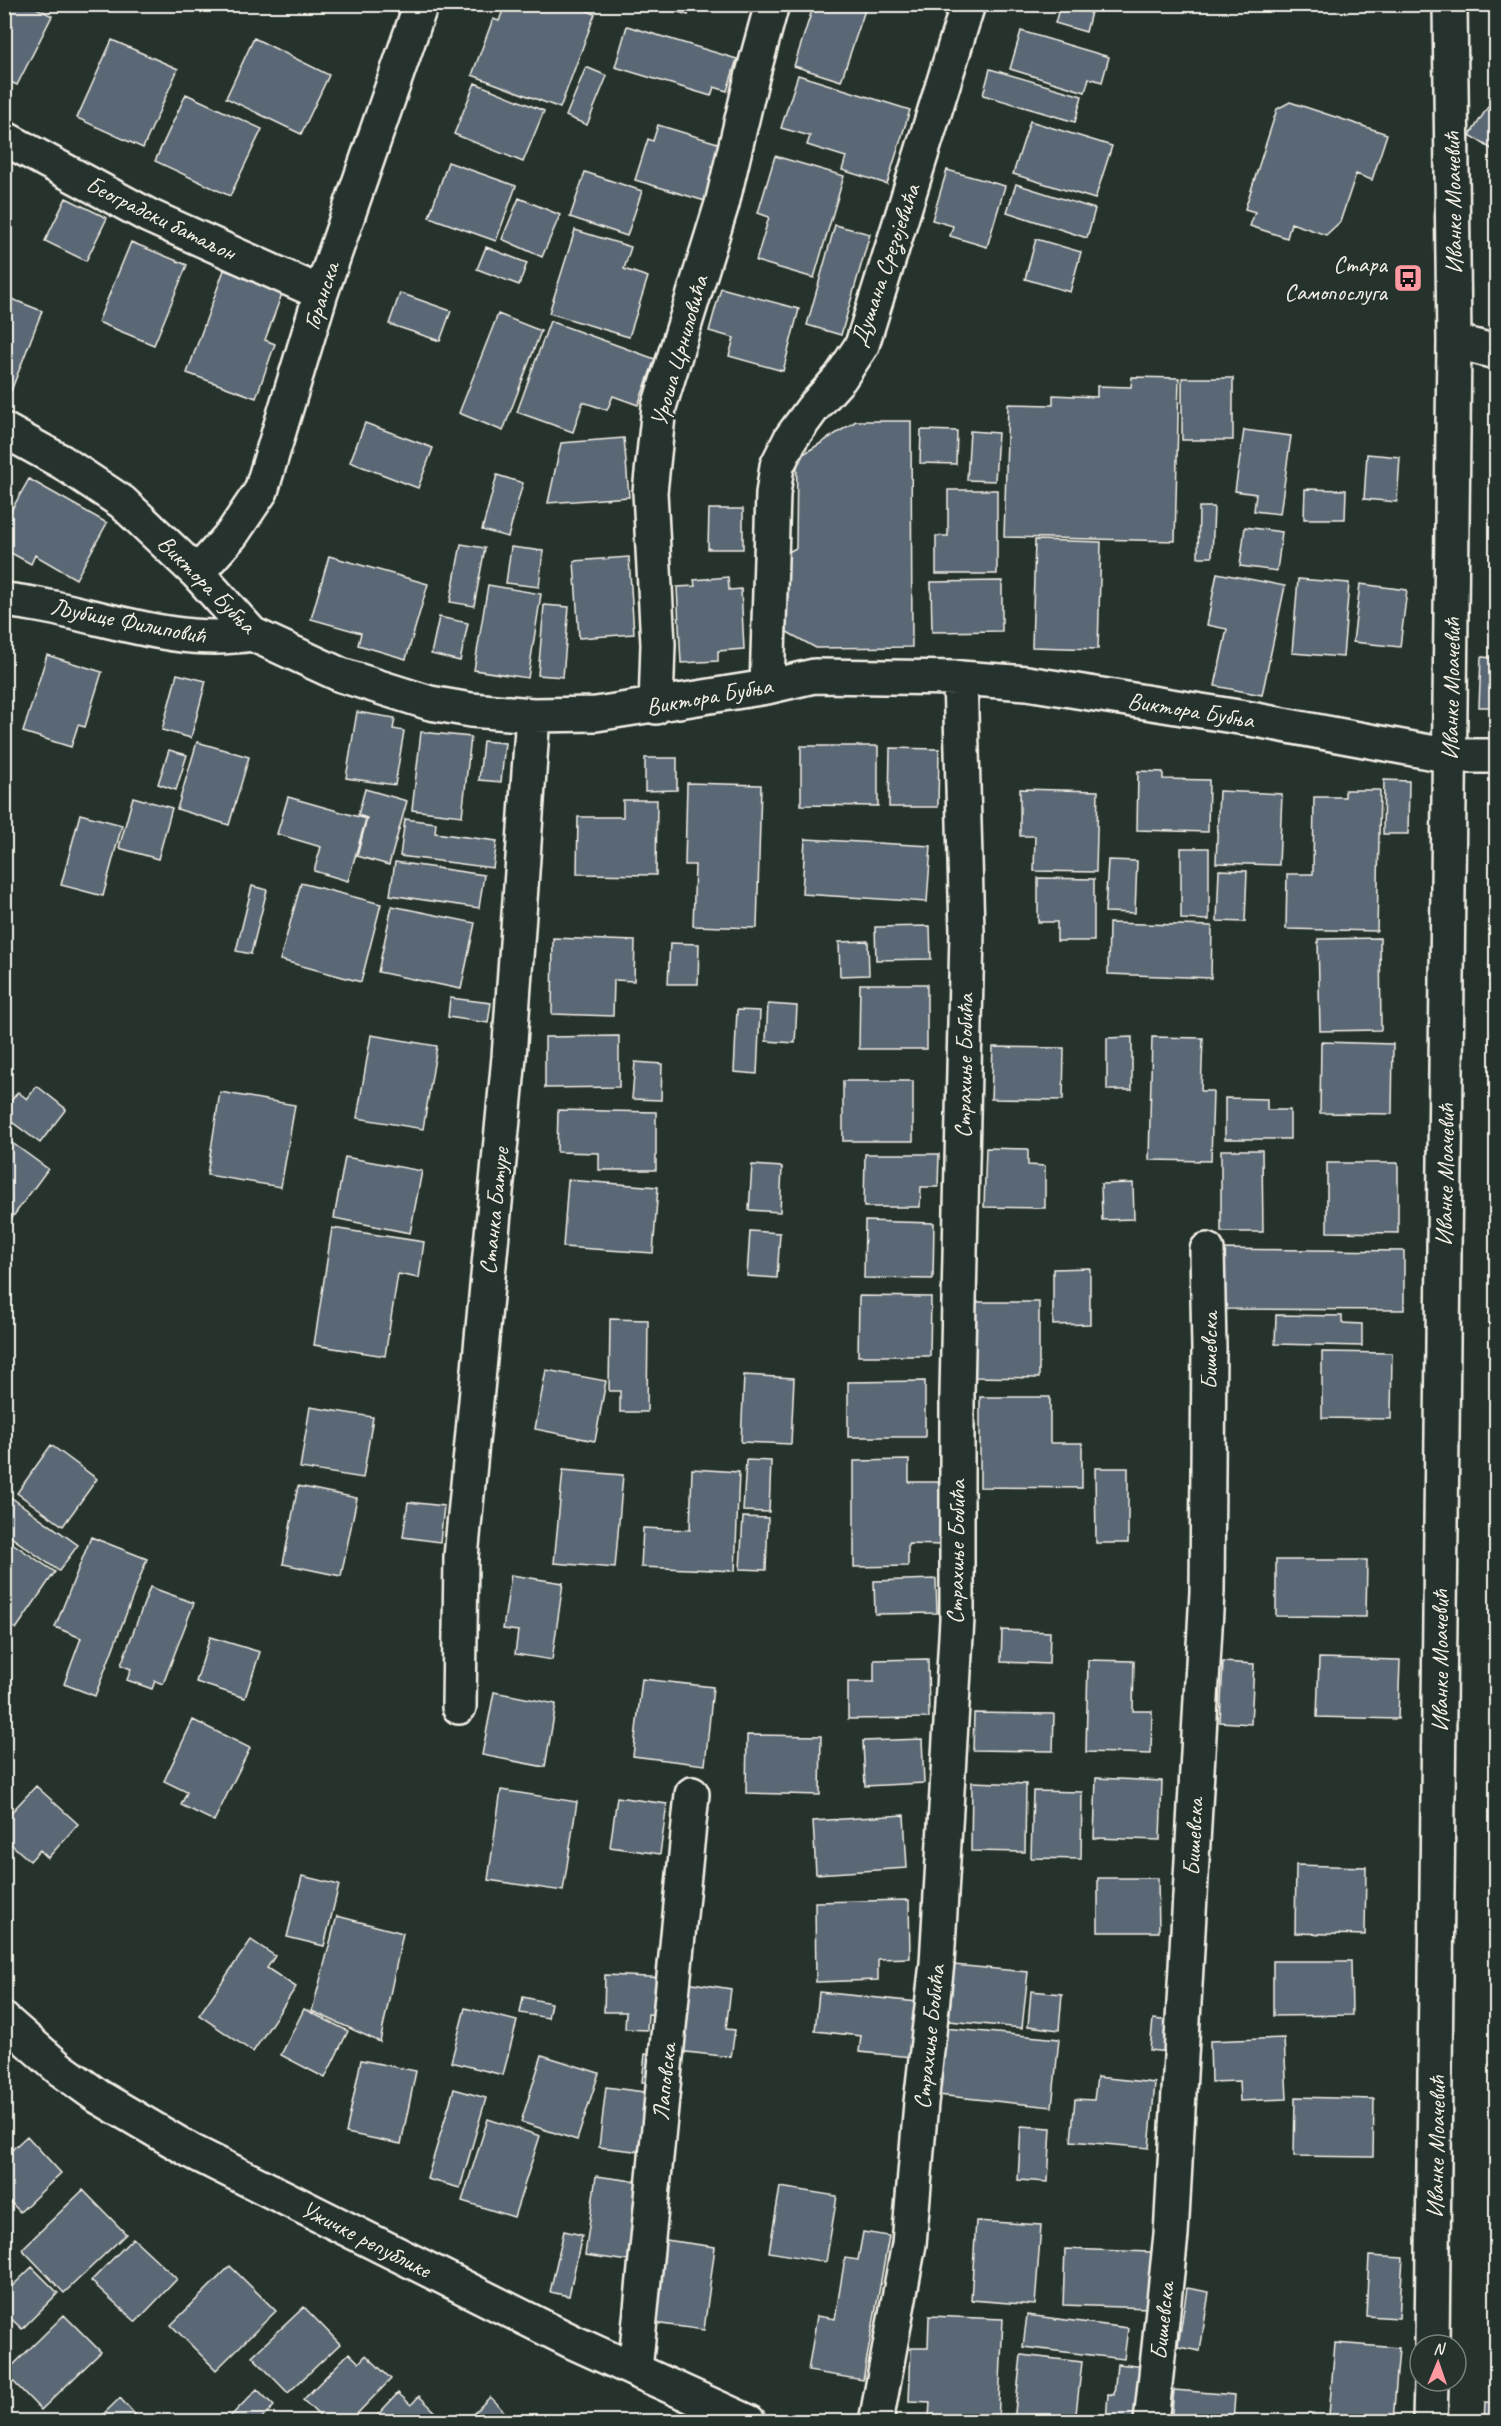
<svg xmlns="http://www.w3.org/2000/svg" width="1501" height="2426" viewBox="0 0 1501 2426" font-family="Caveat,sans-serif">
  <style>
    .building { fill: #5a6774; stroke: #f4f1e8; stroke-width: 1.5 }
    .lines { fill: none; stroke-linecap: round; stroke-linejoin: round }
    .street-casing { stroke: #f4f1e8; stroke-width: 38 }
    .secondary-casing { stroke: #f4f1e8; stroke-width: 38 }
    .street { stroke: #26332d; stroke-width: 33 }
    .secondary { stroke: #26332d; stroke-width: 33 }
    .labels { text-anchor: middle; stroke-width: 4.5; stroke-linejoin: round; paint-order: stroke }
    .street-label { font-size: 24px; fill: #f4f1e8; stroke: #26332d }
    .poi-label { font-size: 24px; fill: #f4f1e8; stroke: #26332d; text-anchor: end }
  </style>
  <rect width="100%" height="100%" fill="#26332d"/>
  <filter id="ink" filterUnits="userSpaceOnUse"><feTurbulence type="fractalNoise" baseFrequency=".0167" numOctaves="2"/><feDisplacementMap in="SourceGraphic" scale="12" xChannelSelector="R" yChannelSelector="G"/><feConvolveMatrix kernelMatrix="1 2 1 2 8 2 1 2 1" color-interpolation-filters="sRGB"/></filter>
  <g filter="url(#ink)">
    <path class="building" d="M4 4H29L52 16 17 85 4 79Z
      M525 4H571L595 14 560 108 472 75 493 19 499 21 505 5 523 11Z
      M653 4H691L688 15Z
      M814 4H867L841 81 794 66Z
      M1042 4H1093L1086 32 1055 23 1059 9Z
      M627 26 737 59 727 91 714 87 711 96 615 67Z
      M1021 31 1109 57 1102 82 1089 78 1085 92 1010 69Z
      M254 38 329 75 301 134 226 98Z
      M112 40 178 69 143 148 77 118Z
      M586 67 607 76 587 125 566 116Z
      M990 69 1082 96 1075 122 983 95Z
      M798 75 910 110 887 184 842 170 846 157 807 145 810 136 781 128Z
      M475 83 544 111 523 162 454 134Z
      M186 94 262 129 230 196 155 161Z
      M1496 94V152L1470 135Z
      M1290 102 1387 134 1372 180 1356 174 1340 222 1326 235 1291 223 1287 238 1250 226 1255 212 1245 209 1277 109Z
      M1030 121 1112 146 1095 199 1013 174Z
      M658 125 721 144 705 201 635 180 648 139 653 141Z
      M775 156 844 176 814 278 756 261 769 217 758 213Z
      M448 162 516 186 496 241 429 217Z
      M947 170 1005 186 987 247 950 236 953 226 932 220Z
      M585 172 642 191 627 236 570 217Z
      M1016 184 1095 209 1087 238 1007 212Z
      M66 198 107 218 86 261 45 241Z
      M519 198 560 215 542 257 502 239Z
      M835 225 870 234 841 335 807 325Z
      M575 230 631 247 624 269 648 277 629 337 549 313Z
      M1036 239 1081 252 1070 292 1025 279Z
      M131 242 187 265 154 345 98 322Z
      M486 247 527 263 519 285 477 269Z
      M224 270 283 291 265 340 275 344 256 398 187 373Z
      M721 288 799 309 783 371 729 356 734 338 709 331Z
      M400 293 451 311 440 341 389 324Z
      M4 296 42 311 11 391 4 388Z
      M498 314 541 331 503 431 459 413Z
      M550 321 655 359 638 405 613 396 607 410 583 402 573 432 517 412Z
      M1132 377 1179 378 1175 541 1004 537 1008 404 1053 405V395L1097 397V386L1131 387Z
      M1182 378H1233V440H1182Z
      M856 421H911L912 647 816 648 787 632 784 554 796 548 797 458Z
      M365 423 433 448 418 488 350 462Z
      M921 430 957 431 956 464 920 463Z
      M1244 430 1291 436 1280 514 1254 511 1256 494 1235 491Z
      M970 431 998 433 995 481 967 480Z
      M624 438 629 497 548 503 561 443Z
      M1367 454 1400 457 1397 502 1364 499Z
      M497 475 523 483 508 537 482 530Z
      M29 479 107 523 76 579 35 555 31 564 4 549V523Z
      M1305 489 1346 490 1345 519H1304Z
      M948 490H997V574H936V536H948Z
      M1493 502 1496 503V563L1492 562Z
      M1199 507H1214L1212 557H1198Z
      M709 509H743V549H708Z
      M1245 527 1282 532 1277 571 1240 566Z
      M1035 540 1101 542 1098 649 1032 647Z
      M461 544 485 548 474 606 450 602Z
      M511 547 543 551 539 587 506 583Z
      M329 556 428 584 406 659 358 645 361 633 311 619Z
      M629 557 634 634 579 638 574 561Z
      M1217 573 1285 586 1262 695 1215 686 1227 629 1207 625Z
      M728 577 729 590 741 589 744 649 718 651V661L681 663 677 587 695 586 694 580Z
      M1298 579 1349 583 1343 657 1292 653Z
      M1002 581V631L932 632 931 582Z
      M1360 584 1407 590 1400 647 1353 642Z
      M488 585 541 594 528 678 474 670Z
      M544 605 569 607 563 677 538 675Z
      M439 617 468 623 460 661 431 654Z
      M47 655 102 672 85 727 78 725 71 747 23 732Z
      M1481 657 1496 658V707H1479Z
      M177 674 206 681 191 738 162 730Z
      M357 712 395 718 393 729 404 731 395 785 346 778Z
      M421 732 471 737 462 816 412 810Z
      M483 741 505 743 501 782 479 780Z
      M197 742 249 757 229 825 177 809Z
      M801 746H878V806L801 805Z
      M890 748 939 749 938 807H889Z
      M169 750 187 755 176 790 158 784Z
      M645 758H677V790L645 791Z
      M1138 771 1163 772V779L1209 780 1208 832 1137 830Z
      M1384 780 1409 781 1408 834H1383Z
      M687 783 761 785 757 928 693 926 695 865H685Z
      M365 789 407 801 389 865 357 856 367 818 358 815Z
      M1020 789 1098 791 1096 872 1034 871 1035 836H1020Z
      M1345 790H1380L1377 931 1286 929 1287 874H1313L1314 797H1345Z
      M1219 791 1282 794 1279 865 1216 863Z
      M133 797 172 808 158 859 119 848Z
      M288 797 366 819 348 881 314 871 321 847 277 834Z
      M623 800H657L656 875 577 874 578 817H623Z
      M80 814 122 825 103 896 61 885Z
      M405 819 436 823 435 833 497 841 493 868 400 856Z
      M805 839 931 846 927 902 802 894Z
      M1181 848H1209V920L1181 919Z
      M1108 860 1137 861 1135 913 1105 912Z
      M395 862 484 875 479 908 390 895Z
      M1219 870 1247 871 1245 922 1217 921Z
      M1038 878 1094 879V941H1057V922H1038Z
      M301 883 381 904 361 982 280 960Z
      M252 886 267 890 251 954 236 951Z
      M392 906 475 923 461 989 378 972Z
      M1109 923 1212 926 1211 978 1108 974Z
      M930 926 931 959 876 960 875 927Z
      M553 938 635 941 634 981 614 980 613 1016 552 1014Z
      M1380 938 1381 1030 1320 1031 1318 939Z
      M868 941 869 975 840 976 839 942Z
      M670 943 699 944 698 984H668Z
      M860 984H927V1049H859Z
      M450 998 491 1003 488 1023 448 1017Z
      M768 1004 797 1006 795 1043 766 1041Z
      M737 1010 760 1011 757 1074 734 1072Z
      M371 1035 437 1046 423 1129 357 1118Z
      M619 1036V1087L545 1088V1037Z
      M1132 1037V1090H1107V1038Z
      M1152 1037 1203 1038 1201 1091H1213L1211 1161 1149 1160Z
      M1321 1042 1393 1044 1392 1114 1320 1113Z
      M993 1047 1064 1048 1063 1100 991 1099Z
      M635 1062 662 1064 661 1100 632 1099Z
      M843 1081H913V1141H843Z
      M37 1086 66 1109 40 1143 4 1116V1109L18 1092 27 1099Z
      M220 1092 295 1105 281 1187 207 1175Z
      M1225 1098 1267 1099V1110H1290V1139H1225Z
      M558 1110 656 1112V1170H599V1153L557 1152Z
      M4 1137 48 1169 6 1226 4 1225Z
      M986 1148 1028 1149V1165L1045 1166V1208L984 1207Z
      M1221 1150H1262L1263 1232H1221Z
      M865 1154H939L938 1187H921L920 1207H864Z
      M345 1157 422 1171 410 1233 334 1218Z
      M1327 1163H1398V1233L1327 1232Z
      M752 1165 782 1167 780 1212 749 1210Z
      M568 1180 658 1187 653 1253 563 1247Z
      M1133 1183 1134 1219 1102 1220 1101 1184Z
      M865 1221 934 1223 933 1279 864 1278Z
      M332 1228 424 1242 419 1278 398 1274 385 1356 314 1345Z
      M750 1231 780 1233 777 1278 747 1276Z
      M1218 1249 1404 1251V1310L1218 1309Z
      M1090 1268V1324L1053 1325V1269Z
      M859 1296 931 1297 930 1356H858Z
      M971 1302H1039V1378L971 1377Z
      M1276 1315 1342 1316V1323L1362 1324V1346L1275 1344Z
      M610 1319 648 1320 647 1412H620V1391H609Z
      M1322 1352 1392 1353 1391 1419 1322 1418Z
      M546 1370 606 1381 595 1441 535 1429Z
      M744 1375 794 1378 791 1444 741 1442Z
      M925 1381V1437H848V1382Z
      M980 1397H1050V1443H1082V1488L980 1487Z
      M310 1407 373 1417 363 1478 300 1468Z
      M1491 1419H1496V1511H1491Z
      M51 1445 97 1479 63 1526 17 1493Z
      M746 1460 771 1461 769 1512 743 1511Z
      M909 1460V1482H941V1545L908 1544V1566L854 1567V1461Z
      M1095 1468H1128V1543H1096Z
      M692 1469 739 1472 735 1571 641 1567 643 1528 690 1530Z
      M563 1470 623 1475 615 1568 554 1563Z
      M298 1486 357 1498 341 1576 283 1564Z
      M12 1498 78 1545 59 1571 4 1532V1508Z
      M408 1502 444 1506 440 1542 403 1537Z
      M743 1517 768 1518 766 1570 740 1569Z
      M91 1537 147 1559 95 1696 64 1684 81 1638 55 1627Z
      M9 1541 55 1572 16 1629 4 1621V1547Z
      M1276 1560H1367L1366 1617 1276 1616Z
      M511 1575 563 1583 552 1660 515 1654 518 1631 503 1629Z
      M936 1579 937 1613 875 1614 874 1581Z
      M150 1587 194 1603 163 1684 155 1681 152 1689 127 1680 131 1669 121 1665Z
      M1493 1612H1496V1681H1494Z
      M1002 1630 1050 1632 1049 1664 1001 1662Z
      M210 1637 260 1652 245 1698 196 1682Z
      M1319 1658 1400 1660 1398 1719 1317 1717Z
      M928 1659 929 1718 848 1719V1682H874V1660Z
      M1088 1660 1134 1661 1133 1711H1152L1151 1754 1086 1752Z
      M1223 1662 1254 1664 1251 1724 1220 1722Z
      M642 1679 713 1687 705 1765 633 1756Z
      M494 1692 556 1704 545 1767 482 1755Z
      M974 1713 1054 1714 1053 1751 973 1750Z
      M193 1720 250 1748 214 1821 181 1805 187 1792 164 1781Z
      M747 1735 821 1736 820 1795 746 1793Z
      M922 1739 924 1783 865 1786 863 1741Z
      M1096 1778 1162 1781 1160 1840 1094 1838Z
      M972 1782 1026 1784 1025 1852 971 1851Z
      M36 1786 78 1824 48 1858 40 1850 30 1861 4 1838V1820Z
      M501 1790 577 1802 563 1891 488 1880Z
      M1033 1791 1082 1792 1081 1859 1031 1858Z
      M617 1797 667 1804 660 1854 610 1847Z
      M904 1815 907 1868 816 1874 813 1821Z
      M1296 1865 1366 1867 1365 1935 1295 1933Z
      M302 1876 339 1885 324 1946 287 1937Z
      M1098 1878H1158L1159 1932H1098Z
      M909 1900 910 1958 878 1959V1980L816 1982 815 1902Z
      M337 1916 403 1933 380 2042 312 2011Z
      M251 1940 275 1956 267 1968 296 1987 253 2052 199 2015Z
      M1273 1961H1351L1352 2015 1273 2016Z
      M954 1965 1028 1972 1022 2028 949 2021Z
      M605 1975 669 1978 667 2016 648 2014 647 2030 625 2029 626 2012H604Z
      M686 1982 731 1989 726 2029 735 2030 731 2057 677 2051Z
      M1031 1991 1062 1994 1059 2030 1028 2026Z
      M819 1992 918 2002 912 2057 859 2052 861 2036 815 2031Z
      M523 1997 551 2003 548 2018 520 2013Z
      M465 2008 517 2021 503 2075 451 2062Z
      M304 2009 348 2031 325 2078 281 2055Z
      M1153 2019 1171 2021 1167 2052 1150 2050Z
      M945 2028 1059 2039 1052 2107 938 2095Z
      M1284 2038 1287 2099 1240 2101 1239 2081 1211 2082 1210 2041Z
      M645 2054 663 2056 660 2083 642 2082Z
      M542 2055 599 2073 577 2140 521 2122Z
      M361 2060 416 2071 401 2144 346 2133Z
      M1097 2077 1155 2083 1149 2148 1071 2141 1075 2099 1094 2100Z
      M606 2087 659 2094 652 2153 599 2147Z
      M454 2089 486 2098 460 2188 427 2179Z
      M1295 2097 1374 2099 1373 2157 1294 2156Z
      M488 2119 540 2136 514 2217 462 2201Z
      M1021 2126 1051 2128 1048 2182 1018 2180Z
      M27 2136 61 2173 20 2212 4 2195V2157Z
      M596 2176 648 2183 636 2262 585 2255Z
      M780 2187 837 2196 826 2262 769 2252Z
      M83 2190 126 2234 64 2293 22 2249Z
      M976 2221 1041 2225 1035 2305 971 2300Z
      M564 2231 582 2235 569 2296 550 2292Z
      M863 2232 889 2236 863 2380 808 2371 817 2316 835 2319 845 2258 858 2260Z
      M133 2238 177 2279 136 2322 91 2281Z
      M659 2239 715 2247 704 2330 647 2322Z
      M1065 2249 1151 2252 1149 2308 1063 2305Z
      M1369 2256 1403 2258 1399 2318 1366 2316Z
      M230 2266 276 2311 216 2370 171 2325Z
      M32 2267 58 2293 22 2329 4 2312V2294Z
      M1187 2288 1209 2292 1200 2351 1178 2347Z
      M304 2307 340 2344 288 2393 252 2356Z
      M64 2315 101 2352 41 2410 5 2373Z
      M1027 2315 1128 2328 1124 2359 1023 2347Z
      M1496 2315V2390H1494Z
      M929 2316 1003 2319 998 2422 929 2418 930 2402 909 2401 911 2348H928Z
      M1335 2343 1399 2348 1393 2421 1329 2415Z
      M349 2353 359 2363 366 2355 391 2379 349 2422H326L303 2400Z
      M1021 2355 1082 2362 1075 2422H1014Z
      M1117 2364 1146 2367 1140 2422H1106L1108 2394 1114 2395Z
      M257 2389 274 2406 258 2422 226 2421Z
      M1174 2390 1235 2395 1233 2422H1171Z
      M398 2393 411 2405 419 2396 444 2420 371 2422Z
      M490 2397 514 2422H465Z
      M120 2398 142 2422H95Z
      M1485 2402 1496 2403V2422H1484Z"/>
    <g class="lines">
      <g class="street-casing">
        <path id="street" d="M4 138 149 216 321 293
          M1454 341 1496 352
          M4 430 62 462 122 502 197 573 252 634 341 675 430 703 471 710 533 715 596 714 767 687 814 676 960 678 1027 683 1245 718 1451 756H1496
          M197 573 232 534 261 491 321 293 421 4
          M4 600C87 608 167 648 252 634
          M767 687 773 494 777 466 791 438 813 408 840 378 862 345 968 4
          M656 707 658 644 650 492 659 407 722 204 751 81 772 4
          M459 1707 461 1557 509 1057 533 715
          M1432 2345 1454 341 1450 4
          M635 2370 692 1794
          M876 2422 909 2244 921 2103 937 1963 957 1619V1394L967 931 960 678
          M1151 2422 1171 2235 1207 1592 1209 1348 1207 1250
          M1430 2422 1431 2381"/>
      </g>
      <g class="secondary-casing">
        <path id="secondary" d="M4 2020 60 2069 99 2097 191 2151 573 2342 749 2422"/>
      </g>
      <use href="#street" class="street"/>
      <use href="#secondary" class="secondary"/>
    </g>
  </g>
  <defs>
    <g id="bus-square" transform="scale(1.5)"><rect x="-9" y="-9" width="18" height="18" rx="4" fill="#ff9aa2" stroke="#26332d"/><path d="M-5-6H5V4H4V6H2V4H-2V6H-4V4H-5ZM-3.5-4V0h7V-4ZM-3.5 1.2v1.5H-2V1.2ZM2 1.2v1.5H3.5V1.2Z" fill="#111"/></g>
  </defs>
  <g fill-rule="evenodd">
    <use href="#bus-square" x="1408" y="278"/>
  </g>
  <g class="labels">
    <g class="street-label">
      <text transform="translate(1453 203) rotate(-91)" y="8">Иванке Моачевић</text>
      <text transform="translate(161 218) rotate(26)" y="8">Београдски батаљон</text>
      <text transform="translate(885 265) rotate(-71)" y="8">Душана Срезојевића</text>
      <text transform="translate(321 296) rotate(-72)" y="8">Горанска</text>
      <text transform="translate(679 351) rotate(-74)" y="8">Уроша Црниловића</text>
      <text transform="translate(207 584) rotate(45)" y="8">Виктора Бубња</text>
      <text transform="translate(128 621) rotate(11)" y="8">Љубице Филиповић</text>
      <text transform="translate(1451 689) rotate(-89)" y="8">Иванке Моачевић</text>
      <text transform="translate(709 696) rotate(-10)" y="8">Виктора Бубња</text>
      <text transform="translate(1191 710) rotate(9)" y="8">Виктора Бубња</text>
      <text transform="translate(964 1066) rotate(-89)" y="8">Страхиње Бобића</text>
      <text transform="translate(1445 1175) rotate(-89)" y="8">Иванке Моачевић</text>
      <text transform="translate(494 1211) rotate(-84)" y="8">Станка Батуре</text>
      <text transform="translate(1209 1351) rotate(-90)" y="8">Бишевска</text>
      <text transform="translate(956 1552) rotate(-89)" y="8">Страхиње Бобића</text>
      <text transform="translate(1440 1661) rotate(-90)" y="8">Иванке Моачевић</text>
      <text transform="translate(1193 1837) rotate(-87)" y="8">Бишевска</text>
      <text transform="translate(929 2037) rotate(-84)" y="8">Страхиње Бобића</text>
      <text transform="translate(664 2082) rotate(-84)" y="8">Лаповска</text>
      <text transform="translate(1436 2147) rotate(-89)" y="8">Иванке Моачевић</text>
      <text transform="translate(366 2239) rotate(27)" y="8">Ужичке републике</text>
      <text transform="translate(1162 2321) rotate(-84)" y="8">Бишевска</text>
    </g>
    <g class="poi-label">
      <text x="1387" y="272">Стара<tspan x="1387" dy="28">Самопослуга</tspan></text>
    </g>
  </g>
  <rect width="1501" height="2426" fill="none" stroke="#26332d" stroke-width="24"/>
  <rect x="12" y="12" width="1477" height="2402" fill="none" stroke="#f4f1e8" stroke-width="2" filter="url(#ink)"/>
  <g transform="translate(1438 2363) rotate(2)"><circle r="28" fill="#26332d" stroke="#787f78" stroke-width="1.5"/>
  <path d="M0-4.5L10 22L0 15L-10 22Z" fill="#ff9aa2"/>
  <text y="-9" font-size="16" font-weight="bold" text-anchor="middle" fill="#f4f1e8">N</text>
  </g>
</svg>
